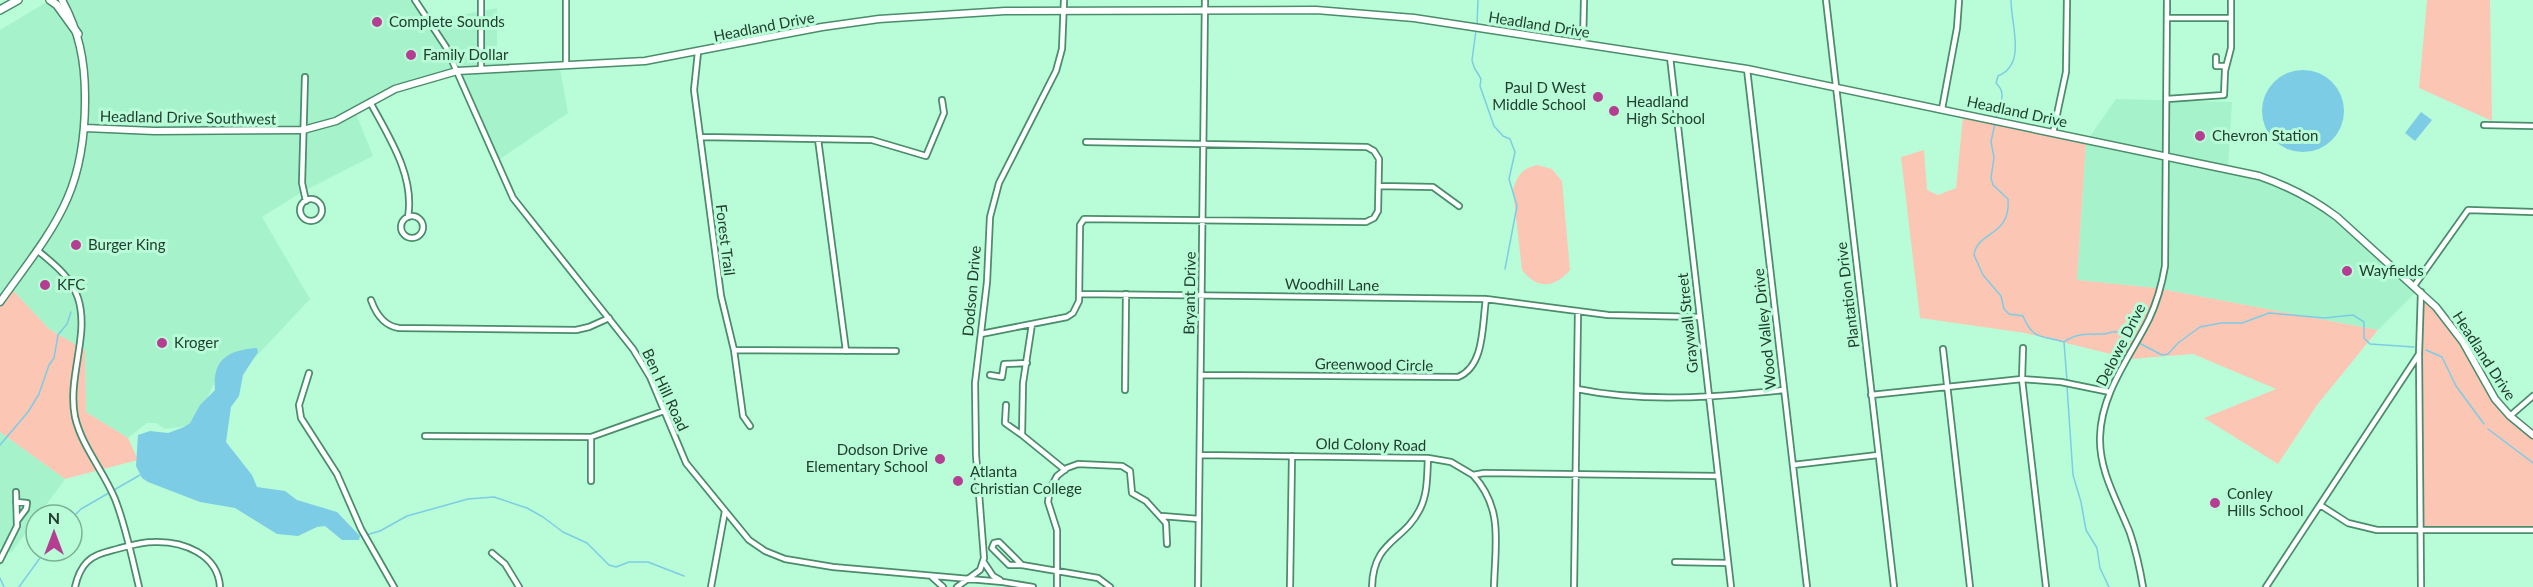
<svg xmlns="http://www.w3.org/2000/svg" width="2533" height="587" viewBox="0 0 2533 587" font-family="Lato,sans-serif">
  <style>
    .built { fill: #a6f3cb }
    .green { fill: #fbc7b4 }
    .water { fill: #7dcce5 }
    .lines { fill: none; stroke-linecap: round; stroke-linejoin: round }
    .stream { stroke: #7dcce5; stroke-width: 1.5 }
    .minor-casing { stroke: #4a8c6c; stroke-width: 8 }
    .major-casing { stroke: #4a8c6c; stroke-width: 9 }
    .highway-casing { stroke: #4a8c6c; stroke-width: 10 }
    .minor { stroke: #fff; stroke-width: 4.5 }
    .major { stroke: #fff; stroke-width: 6 }
    .highway { stroke: #fff; stroke-width: 7 }
    .poi-dot { fill: #b53e93; stroke: #b8fdd8; stroke-width: 2 }
    .labels { text-anchor: middle; stroke-width: 6; stroke-linejoin: round; paint-order: stroke }
    .poi-label { font-size: 15px; fill: #223e30; stroke: #b8fdd8; text-anchor: start }
    .street-label { font-size: 15px; fill: #223e30; stroke: #b8fdd8 }
  </style>
  <rect width="100%" height="100%" fill="#b8fdd8"/>
  <path class="built" d="M50 0H416L435 20 497 8V63H559L568 113 500 159 460 73 416 82 355 111 373 156 302 192 262 217 310 299 252 361 242 354 230 355 221 367 202 410 187 426 165 429 156 423H147L128 438 86 412 85 350 49 329 9 286 0 297V30Z
    M2116 99 2232 102 2228 170 2276 180 2316 198 2354 229 2418 290 2378 330 2156 288 2077 280 2086 142Z
    M0 432 65 479 39 515H36V519L11 553 0 546Z"/>
  <path class="green" d="M2427 0H2490L2492 121 2419 88Z
    M1963 116 2086 142 2077 280 2156 288 2378 330 2317 405 2278 464 2204 418 2276 389 2193 354 2131 359 2025 333 1920 318 1901 157 1924 150 1927 190 1938 195 1956 188Z
    M1537 165 1552 169 1562 181 1570 270C1555 288 1537 290 1522 270L1513 190C1517 176 1522 168 1537 165Z
    M9 286 49 329 85 350 86 412 128 438 138 460 65 479 0 432V297Z
    M2418 290 2455 327 2502 405 2533 429V531L2422 530 2423 411Z"/>
  <path class="water" d="M2262 111a41 41 0 1 1 82 0a41 41 0 1 1-82 0Z
    M2421 112 2432 120 2415 141 2405 133Z
    M257 348 258 352 243 375 239 396 231 407 226 442 252 475 257 487 285 491 297 500 337 512 360 536 359 540H342L325 526 317 527 298 536 277 534 235 508 200 502 148 482 142 478 136 466 138 435 150 431 168 433 184 427 190 423 200 405 215 390C212 360 228 350 257 348Z"/>
  <g class="lines">
    <path class="stream" d="M1477 25 1478 0
      M1476 30 1472 60 1474 67 1481 79 1480 86 1494 126 1503 136 1510 139 1515 152 1509 179 1517 206 1505 269
      M1996 119C1999 105 2008 94 1996 83L1998 76C2027 64 2011 26 2011 0
      M1995 123 1991 142 1994 157 1991 178 1993 185 2008 199C2011 237 1977 231 1974 255L1983 275 2001 296 2004 309 2009 314 2023 316C2033 341 2043 335 2064 342 2075 333 2089 334 2103 334 2108 334 2111 331 2117 332 2124 333 2129 337 2135 341
      M2064 342 2067 381
      M2139 343 2162 355 2168 354 2178 343 2200 327 2221 323H2242L2269 313 2324 318 2353 315 2364 322V338L2370 344 2414 347
      M2426 350 2442 357 2456 386 2484 424
      M2067 386 2073 475 2081 502 2086 530 2097 548 2100 568 2109 587
      M2488 429 2533 463
      M0 445 28 412 39 394 49 365 54 358 58 335 67 324 71 312
      M72 518 81 509 140 475
      M366 535 380 531 407 516 468 499 494 497 527 508 543 517 563 532 587 543 609 565 616 567 629 562H648L684 576
      M0 578 4 587
      M19 587 45 551"/>
    <g class="minor-casing">
      <path id="minor" d="M415 0 446 47 513 198 633 349 650 377 686 463 749 540 765 551 785 559 833 567 1003 582 1033 587
        M1826 0 1894 587
        M2167 18H2231
        M1583 44 1584 0
        M698 52 694 90 721 296 734 350 743 416 750 426
        M1670 57 1731 587
        M2216 57V66H2225V71
        M566 65V0
        M481 69V0
        M1747 69 1807 587
        M305 77 302 183 306 201
        M2167 99 2224 95 2225 71 2231 48V0
        M370 102C389 137 415 176 408 217
        M1942 109 1957 28 1959 0
        M2484 125 2533 126
        M2053 133 2066 72 2067 0
        M700 137 872 140 926 156 944 113 942 100
        M818 139 846 351
        M1379 186 1433 187 1459 206
        M300 210a11 11 0 1 1 22 0a11 11 0 1 1-22 0Z
        M401 227a11 11 0 1 1 22 0a11 11 0 1 1-22 0Z
        M37 250C54 264 71 277 78 298 90 335 67 377 75 417 82 447 103 470 115 499 126 527 132 558 139 587
        M2414 286 2468 210 2533 212
        M2421 292 2419 354 2421 587
        M1079 294 1486 299 1608 315 1700 317
        M371 300C376 314 384 326 399 328L576 330 589 327 609 318
        M1032 324 1023 383 1022 435 1065 470
        M981 334 1067 317 1073 313 1079 301 1080 225 1084 219 1366 222 1374 218 1378 211 1379 159 1374 151 1367 147 1086 142
        M2023 348 2022 379 2046 587
        M1943 349 1970 587
        M734 350 896 351
        M309 373 299 405 301 418 337 474 361 529 394 587
        M990 375 1002 377 1004 364 1027 363
        M1201 375 1458 377C1485 366 1482 325 1486 299
        M1577 389C1645 403 1716 397 1784 390
        M1125 390 1126 294
        M1871 395 2022 379 2061 382 2110 392
        M1006 405 1005 423 1022 435
        M2510 416 2533 396
        M425 436 591 437 664 411
        M591 437V481
        M1200 455 1428 458 1451 462 1473 475 1484 473 1718 476
        M1793 465 1878 455
        M1473 475C1504 509 1495 544 1494 587
        M16 502 27 503 26 509 17 521
        M2320 505 2348 523 2377 530H2533
        M1162 516 1199 519
        M492 553 505 564 519 587
        M0 560 17 526 16 492
        M983 561 993 576 1000 580
        M1675 562 1728 563
        M1022 565 999 542 994 543 992 548 1009 565H1022L1098 578 1110 587
        M932 577 943 587
        M75 587C77 578 80 569 87 562 95 554 106 552 117 549 129 546 141 542 154 542 183 541 218 554 220 587
        M711 587 725 511
        M957 587 980 570 984 558 976 455 975 383 987 282 990 217 999 183 1056 71 1062 49 1064 0
        M1057 587V530L1048 502 1050 489 1057 476 1067 468 1078 464 1122 466 1130 471 1132 493 1146 501 1166 523 1167 544
        M1198 587 1205 0
        M1290 587 1292 456
        M1372 587C1373 540 1404 542 1420 509 1428 493 1427 475 1428 458
        M1574 587 1578 311
        M2143 587C2140 569 2136 551 2130 533 2118 502 2099 472 2100 437 2101 393 2130 357 2149 319 2157 302 2162 284 2165 266L2167 0
        M2266 587 2419 354"/>
    </g>
    <g class="major-casing">
      <path id="major" d="M85 128 154 131 303 130 336 121 395 89 457 71 645 61 822 27 879 19 1005 11 1316 10 1414 18 1747 69 2259 176C2288 186 2313 199 2337 217L2436 307 2463 342 2495 399 2510 416 2533 435
        M0 302C54 227 86 194 85 96 85 61 79 31 62 0"/>
    </g>
    <g class="highway-casing">
      <path id="highway" d="M50 0 57 5 78 34
        M0 10 18 0"/>
    </g>
    <use href="#minor" class="minor"/>
    <use href="#major" class="major"/>
    <use href="#highway" class="highway"/>
  </g>
  <g class="poi-dot">
    <circle cx="377" cy="22" r="6"/>
    <circle cx="411" cy="55" r="6"/>
    <circle cx="1598" cy="97" r="6"/>
    <circle cx="1614" cy="111" r="6"/>
    <circle cx="2200" cy="136" r="6"/>
    <circle cx="76" cy="245" r="6"/>
    <circle cx="2347" cy="271" r="6"/>
    <circle cx="45" cy="285" r="6"/>
    <circle cx="162" cy="343" r="6"/>
    <circle cx="940" cy="459" r="6"/>
    <circle cx="958" cy="481" r="6"/>
    <circle cx="2215" cy="503" r="6"/>
  </g>
  <g class="labels">
    <g class="poi-label">
      <text x="389" y="27">Complete Sounds</text>
      <text x="423" y="60">Family Dollar</text>
      <text x="1586" y="93" text-anchor="end">Paul D West<tspan x="1586" dy="17">Middle School</tspan></text>
      <text x="1626" y="107">Headland<tspan x="1626" dy="17">High School</tspan></text>
      <text x="2212" y="141">Chevron Station</text>
      <text x="88" y="250">Burger King</text>
      <text x="2359" y="276">Wayfields</text>
      <text x="57" y="290">KFC</text>
      <text x="174" y="348">Kroger</text>
      <text x="928" y="455" text-anchor="end">Dodson Drive<tspan x="928" dy="17">Elementary School</tspan></text>
      <text x="970" y="477">Atlanta<tspan x="970" dy="17">Christian College</tspan></text>
      <text x="2227" y="499">Conley<tspan x="2227" dy="17">Hills School</tspan></text>
    </g>
    <g class="street-label">
      <text transform="translate(1539 25) rotate(9)" y="5">Headland Drive</text>
      <text transform="translate(764 27) rotate(-11)" y="5">Headland Drive</text>
      <text transform="translate(2017 112) rotate(12)" y="5">Headland Drive</text>
      <text transform="translate(188 118) rotate(1)" y="5">Headland Drive Southwest</text>
      <text transform="translate(725 240) rotate(83)" y="5">Forest Trail</text>
      <text transform="translate(1332 285) rotate(1)" y="5">Woodhill Lane</text>
      <text transform="translate(972 291) rotate(-85)" y="5">Dodson Drive</text>
      <text transform="translate(1190 293) rotate(-89)" y="5">Bryant Drive</text>
      <text transform="translate(1848 295) rotate(-97)" y="5">Plantation Drive</text>
      <text transform="translate(1688 323) rotate(-96)" y="5">Graywall Street</text>
      <text transform="translate(1765 329) rotate(-96)" y="5">Wood Valley Drive</text>
      <text transform="translate(2121 345) rotate(-63)" y="5">Delowe Drive</text>
      <text transform="translate(2484 356) rotate(57)" y="5">Headland Drive</text>
      <text transform="translate(1374 365) rotate(1)" y="5">Greenwood Circle</text>
      <text transform="translate(665 390) rotate(65)" y="5">Ben Hill Road</text>
      <text transform="translate(1371 445) rotate(1)" y="5">Old Colony Road</text>
    </g>
  </g>
  <g transform="translate(54 533)"><circle r="28" fill="#b8fdd8" stroke="#7cb195" stroke-width="1.5"/>
  <path d="M0-4.5L10 22L0 15L-10 22Z" fill="#b53e93"/>
  <text y="-9" font-size="16" font-weight="bold" text-anchor="middle" fill="#223e30">N</text>
  </g>
</svg>
